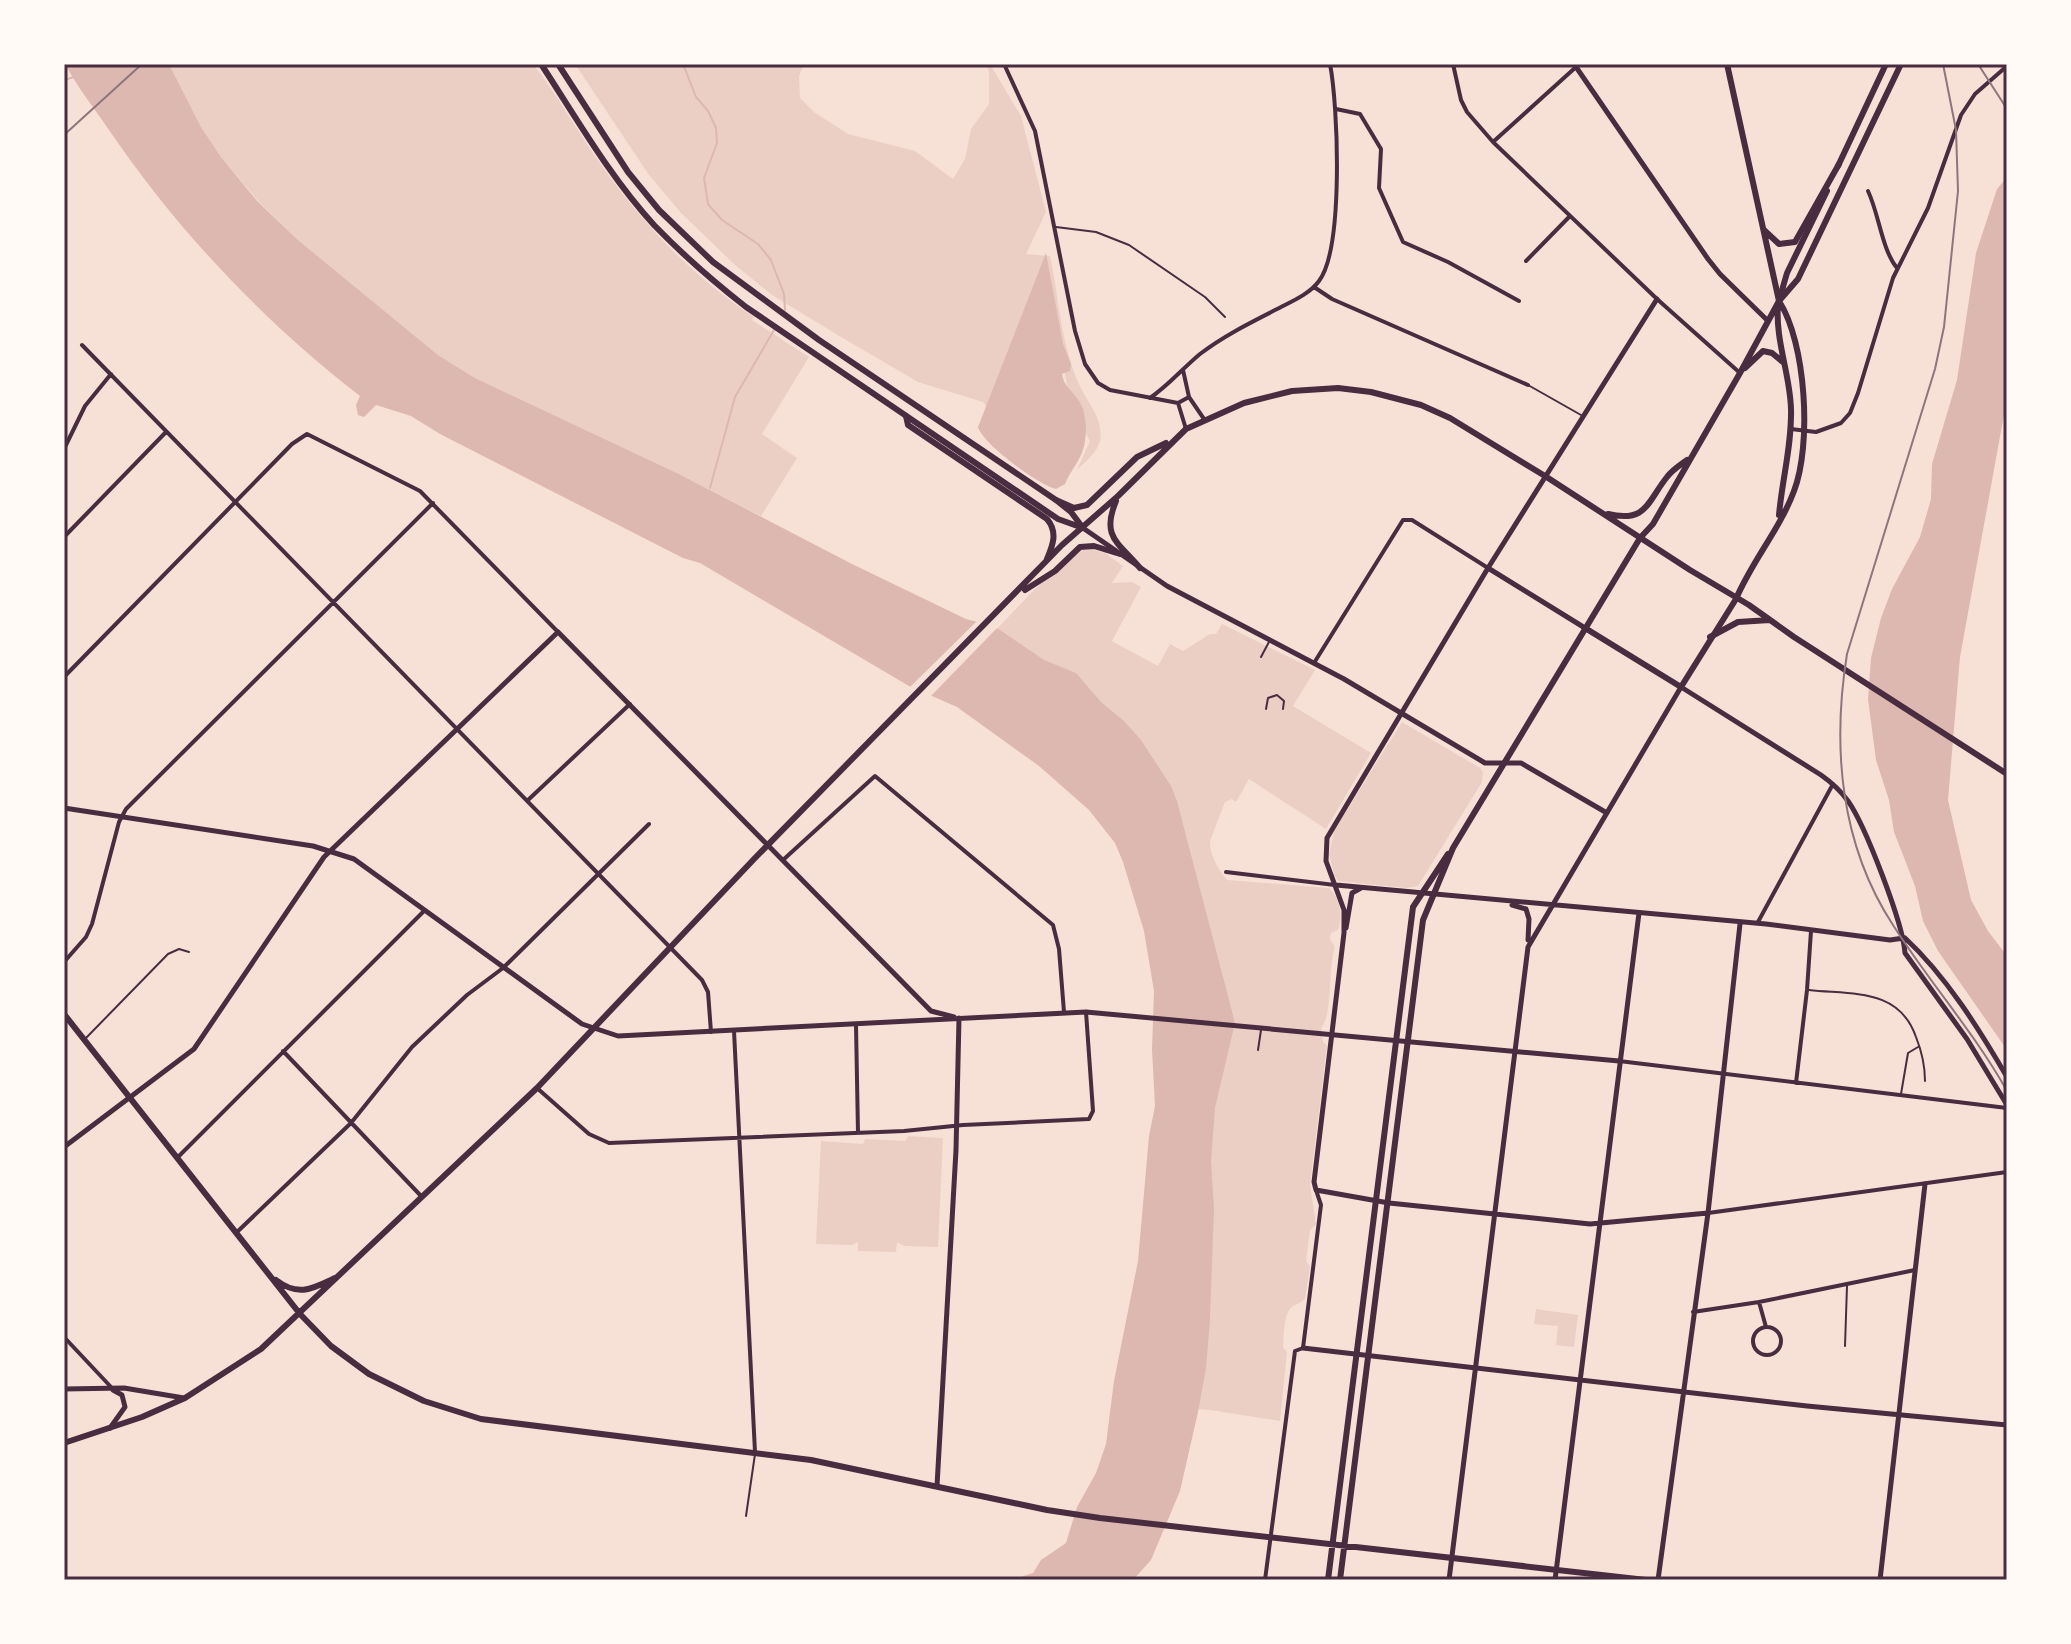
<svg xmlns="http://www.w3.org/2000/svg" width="2071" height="1644" viewBox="0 0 2071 1644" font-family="'Public Sans',sans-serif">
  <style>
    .green { fill: #ebcfc5 }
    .water { fill: #dcb8b0 }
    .pier { fill: #f7e1d7 }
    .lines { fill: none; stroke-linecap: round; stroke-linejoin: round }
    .stream { stroke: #dcb8b0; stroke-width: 2 }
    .service { stroke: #4a2c40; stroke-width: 2 }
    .minor { stroke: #4a2c40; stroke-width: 4 }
    .tertiary { stroke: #4a2c40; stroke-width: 5 }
    .secondary { stroke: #4a2c40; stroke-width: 6 }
    .primary { stroke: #4a2c40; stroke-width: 6 }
    .rail { stroke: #8f747c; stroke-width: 2 }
    .neatline { fill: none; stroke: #4a2c40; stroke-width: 3 }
  </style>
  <rect width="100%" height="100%" fill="#f7e1d7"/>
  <path class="green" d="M169 64H533C556 93 574 126 595 156 637 218 691 276 754 317L752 320 809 357 762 434 797 458 761 516 681 475 475 378 438 355 298 240 258 201 221 157 201 127Z
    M575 64H804L799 76 800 98 814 112 848 134 915 151 953 179 965 159 971 129 989 104V72L986 64H990L1021 116 1046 212 1026 254 1050 256C1059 299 1061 344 1079 384 1087 402 1104 419 1100 441 1097 453 1085 462 1077 470L1090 441 1070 405 1064 368 994 418 983 402 918 382 841 337 772 295 735 265 681 213 649 175Z
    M1090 549 1105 553 1123 566 1112 583 1132 582 1141 587 1112 641 1158 666 1170 644 1183 651 1210 634H1216L1222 624 1315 670 1293 706 1371 753 1326 829 1249 779 1236 802 1232 799 1225 802 1210 841C1209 854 1219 871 1227 880L1329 888C1340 898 1343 916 1338 930L1331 933 1330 939 1335 947C1328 965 1333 1018 1321 1027L1323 1042 1327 1045 1310 1185 1316 1224 1310 1230 1306 1261 1310 1266 1305 1299C1302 1302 1297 1304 1293 1306 1283 1313 1284 1337 1283 1347L1287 1352 1280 1421 1210 1410 1157 1407 1184 939 1123 758 972 655 1034 590 1079 551Z
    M1402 722 1480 768 1483 772 1482 782 1418 886 1406 888 1338 881 1334 874 1329 854 1334 831Z
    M908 1136 943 1138 938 1247 904 1246 897 1242 896 1252 858 1251V1242L852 1245 816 1244 821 1141 863 1144 865 1139 905 1141Z
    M1536 1309 1578 1315 1574 1347 1556 1345 1558 1326 1534 1324Z"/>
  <path class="water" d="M65 64H169L201 127 221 157 257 201 298 240 438 355 475 378 681 475 852 564 966 619 994 626 1044 660 1076 673 1101 702 1124 721 1141 740 1171 786 1177 801 1235 1023 1215 1108 1211 1161 1214 1208 1210 1319 1206 1368 1198 1412 1180 1491 1151 1560 1133 1580H1011L1033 1573 1041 1560 1066 1543 1077 1507 1096 1473 1106 1444 1114 1381 1138 1261 1149 1136 1155 1106 1152 1050 1154 991 1144 931 1123 862 1115 843 1089 810 1039 766 957 707 909 686 700 563 683 558 440 434 411 416 376 405 364 417 358 415 356 405 360 396C264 322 177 230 109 130 94 108 78 88 65 64Z
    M2007 177V398L1960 657 1948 800 1971 900 1988 931 2007 956V1050L1938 951 1923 921 1915 886 1894 832 1889 800 1876 760 1868 699 1871 658 1881 618 1892 589 1920 537 1931 499 1932 464 1957 380 1976 253 1997 189Z
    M1046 253 1063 344 1071 364 1070 371 1062 374C1064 387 1072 390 1079 401 1088 414 1088 442 1080 457 1075 467 1069 474 1065 484L1056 489C1038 485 982 443 978 427Z"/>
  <path class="pier" d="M979 619 1000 625 929 698 908 689Z"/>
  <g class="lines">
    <path class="stream" d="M683 64 696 97 708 111 716 128 717 143 704 178 708 204 722 220 758 244 771 260 784 294 785 310
      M64 80 74 77
      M710 488 735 397 774 330"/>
    <path class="service" d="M1056 227 1096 232 1129 245 1205 297 1225 317
      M1528 385 1581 415
      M1261 657 1270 640
      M1266 709 1268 698 1277 695 1284 701 1283 709
      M1809 990C1853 995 1899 988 1916 1037 1922 1052 1925 1065 1925 1081
      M85 1039 168 954 179 949 189 952
      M1258 1050 1261 1030
      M1901 1094 1908 1053 1918 1047
      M1845 1346 1847 1286
      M746 1516 755 1454"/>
    <path class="minor" d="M1004 64 1035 131 1075 331 1085 364 1098 383 1110 390 1178 403
      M1453 64 1461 100 1467 112 1493 142 1657 299 1740 373
      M1336 109 1360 114 1381 149 1379 188 1403 242 1448 262 1519 301
      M1493 142 1576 67
      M1868 191C1879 214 1882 250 1897 268
      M1526 261 1570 216
      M1314 287 1332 299 1528 385
      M82 345 702 980 708 992 711 1032
      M1183 370 1189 397 1204 419
      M1150 398C1169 385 1183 368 1200 354 1226 334 1256 320 1285 305 1297 299 1311 292 1319 281 1344 248 1338 105 1330 64
      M1186 429 1178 403 1189 397
      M1791 429 1816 432 1841 423 1850 413 1858 393 1893 278 1928 208 1961 115 1975 94 2007 66
      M65 447 85 406 111 374
      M64 537 166 432
      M1314 663 1403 520H1412L1488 568
      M64 677 292 444 307 434 420 491 558 632
      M527 801 630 704
      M783 860 875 776 1053 925 1059 949 1064 1012
      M1226 872 1335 885
      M1758 922 1833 784
      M64 962 86 937 92 924 119 822 126 809 433 503
      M856 1025 858 1133
      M734 1031 755 1452
      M283 1051 422 1197
      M1619 1061 2007 1108
      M1796 1083 1807 990 1811 931
      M537 1088 589 1134 609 1143 904 1131 963 1125 1089 1119 1093 1111 1086 1012
      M178 1157 425 910
      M1708 1213 2007 1172
      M236 1233 351 1123 412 1047 467 995 503 968 649 824
      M1759 1302 1766 1327
      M1693 1312 1759 1302 1915 1270
      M1753 1341a14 14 0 1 1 28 0a14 14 0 1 1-28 0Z
      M64 1337 111 1387
      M1265 1580 1295 1351 1303 1348 1321 1205 1316 1190"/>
    <path class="tertiary" d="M1574 64 1708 259 1720 274 1767 320
      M1657 299 1488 568 1327 838 1326 861 1344 910V933L1314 1182 1316 1190 1389 1203 1590 1224 1708 1213
      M1083 528 1167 586 1344 679 1485 763H1521L1607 813
      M1488 568 1585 628
      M64 808 313 846 354 859 582 1024 618 1036 1086 1012 1619 1061
      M1336 885 1766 924 1890 940 1904 938
      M1512 905 1526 909 1529 919 1528 940
      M1346 928 1352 893 1361 888
      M1905 938C1946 976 1979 1029 2007 1077
      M64 1147 194 1049 324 857 558 632 931 1011 954 1017
      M1303 1348 1807 1406 2007 1425
      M64 1389 124 1388 184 1398
      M110 1428 125 1407 122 1395 113 1390
      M937 1486 956 1150 959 1018
      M1449 1580 1528 947 1681 687 1821 775C1831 782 1840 790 1848 801 1865 825 1903 923 1905 953L1967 1039 2007 1105
      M1555 1580 1639 913
      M1658 1580 1708 1213 1740 924
      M1880 1580 1925 1184"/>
    <path class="secondary" d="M541 64C577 119 610 177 654 225 683 255 714 282 746 307L1058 519 1083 528
      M558 64 628 172 659 210 713 262 819 340 1056 500 1071 512 1083 528
      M1838 166 1886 64
      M1780 297 1787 273 1827 191
      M1779 301 1798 279 1901 64
      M1585 628 1681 687 1736 599
      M300 1314 331 1346 369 1374 424 1401 481 1419 811 1460 1047 1510 1100 1518 1646 1580
      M1328 1580 1413 907 1448 854
      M1340 1580 1423 920 1453 848 1640 538"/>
    <path class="primary" d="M1727 64 1779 301C1806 343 1812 444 1794 491 1780 529 1752 561 1736 599
      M1764 230 1779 244 1795 242 1839 164
      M1778 304C1775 341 1790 373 1791 409 1792 445 1782 480 1779 515
      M1745 368 1763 351 1772 353 1784 363
      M906 416 908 425 1047 519C1058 532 1053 545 1047 559
      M1056 500 1074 508 1087 505 1137 457 1166 443
      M1116 501C1101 537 1118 542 1140 568
      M1608 514C1647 523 1647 502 1667 477 1672 470 1680 465 1687 460
      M1640 538 1653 524 1740 373 1779 301
      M1025 590 1055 571 1080 547 1094 546 1120 554
      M1710 637 1738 622 1770 620
      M64 1014 300 1314
      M276 1280C298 1297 312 1289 335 1278
      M64 1443 142 1417 185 1398 261 1349 537 1088 755 858 1062 545 1118 496 1186 429 1244 403 1292 391 1338 388 1371 392 1421 405 1450 418 1545 476 1690 570 1749 605 1794 637 2007 774"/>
    <path class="rail" d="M1943 64 1956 130 1958 191 1944 327 1935 369 1847 654C1832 747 1840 844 1893 925 1929 982 1974 1032 2007 1091
      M1978 64 2007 109
      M64 135 142 64"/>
  </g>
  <rect width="2071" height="1644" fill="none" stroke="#fffaf5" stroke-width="132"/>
  <rect x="66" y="66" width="1939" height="1512" class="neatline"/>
</svg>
